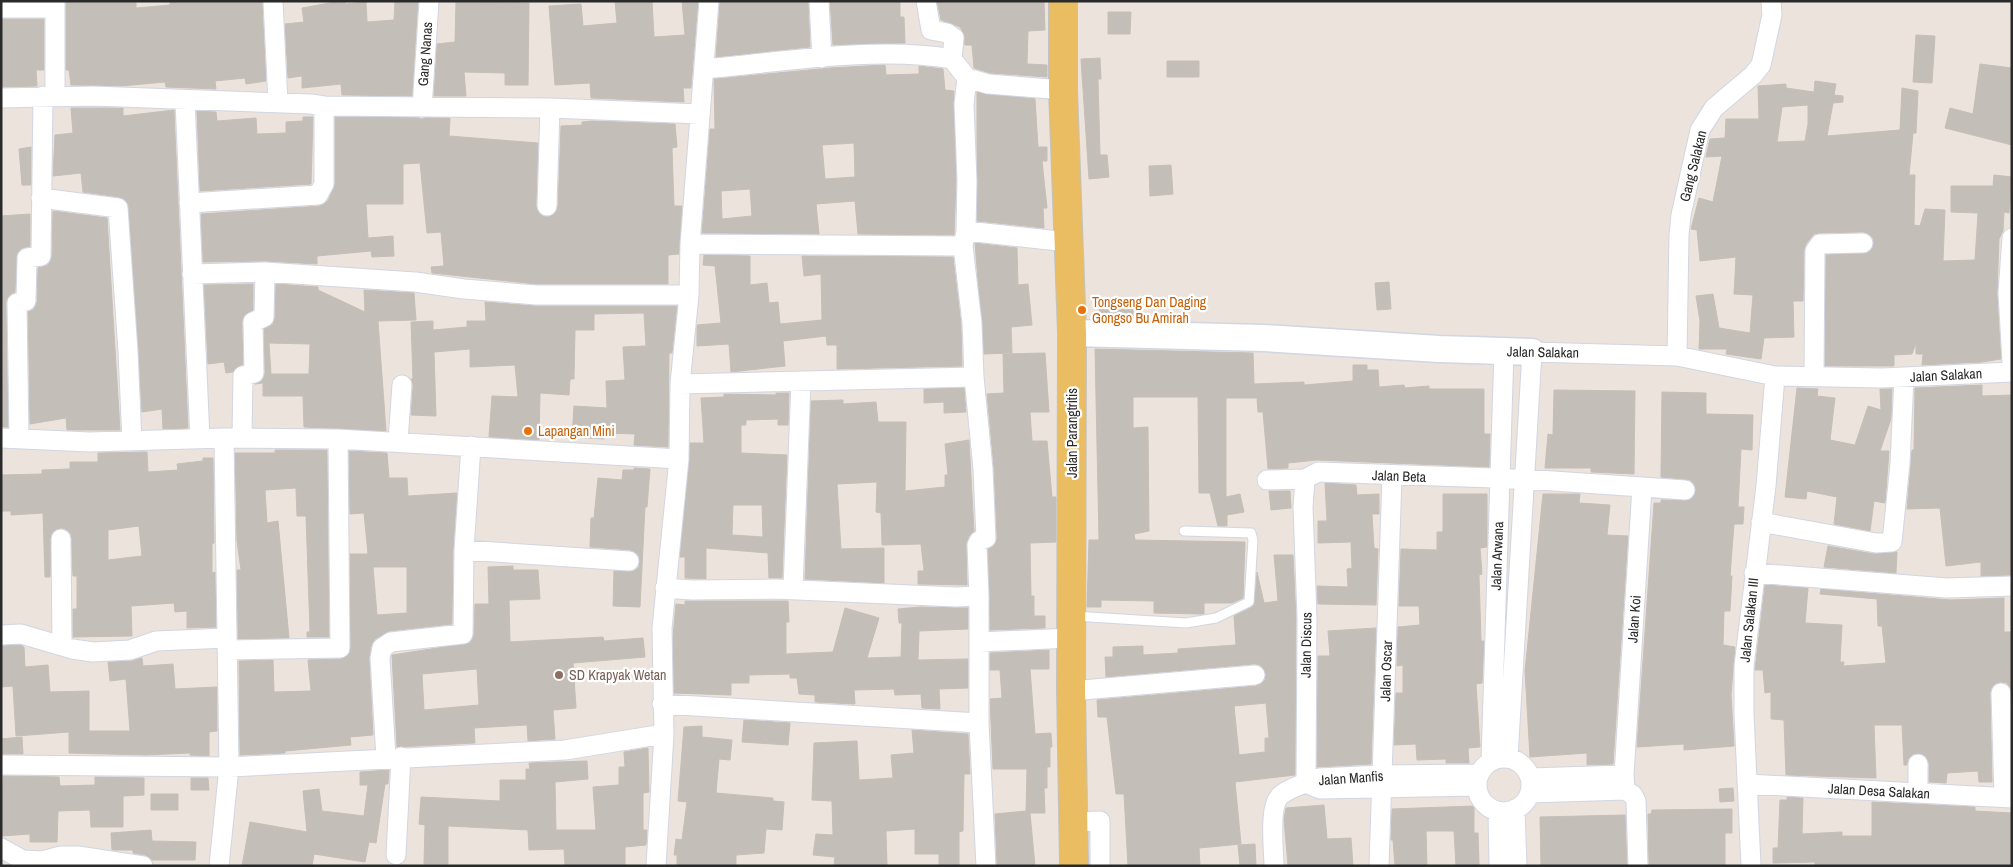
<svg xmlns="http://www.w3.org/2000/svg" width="2013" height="867" viewBox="0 0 2013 867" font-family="'Archivo Narrow',sans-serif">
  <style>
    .building { fill: #c4beb8; stroke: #c6bfb6; fill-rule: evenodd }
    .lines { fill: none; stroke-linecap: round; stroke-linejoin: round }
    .lane-casing { stroke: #d1d6e2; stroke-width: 11 }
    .street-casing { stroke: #d1d6e2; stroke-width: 21 }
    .secondary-casing { stroke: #d1d6e2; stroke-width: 29 }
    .primary-casing { stroke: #c3c3c3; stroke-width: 30 }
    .lane { stroke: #fff; stroke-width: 9 }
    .street { stroke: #fff; stroke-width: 19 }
    .secondary { stroke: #fff; stroke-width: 26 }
    .primary { stroke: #eabd62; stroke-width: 28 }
    .food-dot { fill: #e8710a; stroke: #fff; stroke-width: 2 }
    .education-dot { fill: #8d6e63; stroke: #fff; stroke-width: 2 }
    .labels { text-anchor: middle; stroke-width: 4.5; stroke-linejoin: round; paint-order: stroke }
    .street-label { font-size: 14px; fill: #2a2a2a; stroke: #fff }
    .food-label { font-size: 14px; fill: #c56008; stroke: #fff; text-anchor: start }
    .education-label { font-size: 14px; fill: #785e54; stroke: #fff; text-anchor: start }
  </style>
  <rect width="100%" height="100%" fill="#ebe3dc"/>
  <path class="building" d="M66 1H136V8L170 5V1H262L266 81 246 84 245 78 215 81 216 89 166 87 165 82 121 86 71 85 69 70H66Z
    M340 1H345V4L366 2 367 22 394 20 395 1H418L412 96 342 95 341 84 302 88V76L288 78 285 24 304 22 302 8Z
    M456 1 529 3 528 85H505V73L464 72 466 96H434L437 44 455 42Z
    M615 1H652L654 37 685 35 682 1H698L691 88H683L684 102 591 98 590 83 555 85 549 6 581 4 583 26 617 23Z
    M720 1H808L810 47 716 57Z
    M830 1H900V17H904L905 43 833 45Z
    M937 1H1044L1045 30 1028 31 1027 64 1047 65V77L990 73 974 68 972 45H965L964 34 960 27 941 20Z
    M1108 12H1131L1130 34H1108Z
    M1 19H44V70H36L37 86 1 87Z
    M1916 35 1935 36 1932 83 1913 82Z
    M1100 58 1101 79H1098L1100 155H1107L1109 177 1089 179 1081 59Z
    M1167 61H1199V77H1167Z
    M1980 64 2012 68V145L1945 128 1950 108 1973 114Z
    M885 65 886 75 919 74V66L943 69 945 90 954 91 956 181 954 235 858 234 855 201 816 204 819 234 702 233 710 129H715L714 79 830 68ZM854 143 855 177 825 179 822 145ZM750 189 752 216 722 219 721 191Z
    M1815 81 1836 84 1834 95 1843 96V102L1833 103 1827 136 1900 130 1902 88 1918 91 1916 133H1913L1909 175H1915L1914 225 1920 226 1925 209 1945 210 1943 261 1975 260 1978 213 1951 212V186H1993L1994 175 2012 177 2009 213 2004 212 2003 231 1999 239 1997 294 2001 359 1982 362 1922 365 1923 354H1916V343L1912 354 1894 355V366H1825L1826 255 1869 252 1874 243 1873 238 1863 232 1819 233 1814 234 1806 244 1804 251 1803 301H1793L1794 337 1764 338 1761 359 1726 354 1727 349H1699L1700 321 1696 296 1713 294 1719 328 1750 333 1753 295 1734 294 1736 257 1700 261 1697 230 1691 229 1699 198 1713 202 1722 156 1706 157 1710 139 1725 138 1726 119H1759L1758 86 1786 84V88L1814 92ZM1808 105V124L1805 141 1777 142 1782 107Z
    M977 92 1035 99 1038 147H1047V161H1042L1047 208H1043L1044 228 977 221Z
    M71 108H123V116L174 110 188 428 163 429 162 409 142 412 128 203 119 197 83 192 81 173 53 176 55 135 73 133Z
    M197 111 216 112 217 121 256 118 257 134 286 133V122L303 121V117H313L311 184 200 191Z
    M335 117 450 118 449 136 538 143 536 206 541 215 547 217 556 212 558 206 561 126 582 125V122L592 121 675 124 677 147 672 148 674 206H682L679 254 668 255V284H536L432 273 431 267 444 266 441 232 427 233 420 163 403 164V204H366L368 238 393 236 394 256 372 257 371 251 317 256V264L265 261 203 262 201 214 319 206 328 201 335 184Z
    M31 147V185H22L19 149Z
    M1171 165 1173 194 1150 196 1149 166Z
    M53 211 107 218 120 430H67L66 418 30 424 28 312 33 310 37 302 38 268 48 265 52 257Z
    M30 214V246L21 249 17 253 15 292 10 295 6 303 8 427H1V216Z
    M975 243 1017 248 1018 285 1028 284 1032 325 1011 327 1012 353 984 354Z
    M704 255 750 256V285L767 283 769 303 778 302 780 324 822 320 821 274 804 276 802 256 953 257 961 324 962 366 837 369V345H827L826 336 783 341 785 366 731 372 729 344 697 346V325L721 323 715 266 703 265Z
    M1389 282 1391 309 1377 310 1375 283Z
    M253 284V310L244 316 242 322 243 364 233 372 226 373 224 362 208 364 204 285Z
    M276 284 318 287V290L365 312 364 290 414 293 416 320 378 321 386 431 304 427 303 396H263V383L255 384 262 381 265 373 264 329 273 324 275 318ZM269 343 310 344 309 374H271Z
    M1100 298 1133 299V318L1099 317Z
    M485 302 536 306H677L672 353H669L668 447 634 445 635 434 605 433 604 439 572 437 574 406 607 408 606 381 625 380 623 347 646 346 644 313 594 314V330H575L574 379H570L569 395 540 393 539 440 489 437 492 396 518 397 515 365 470 367V349L434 352 436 416 411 415 413 386 411 379H413L411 322 433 321V330L467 327V321H486Z
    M1095 349 1253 353 1254 384 1304 382V385L1353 381V365H1367V370H1378L1379 387 1404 385 1405 388 1429 386V389H1484V434H1490L1489 467 1317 460 1288 463V468L1268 469 1263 412H1258L1257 398H1226V497L1240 494 1244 512 1227 515V526H1218L1210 493H1199L1198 397H1133V428L1148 427 1149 531 1134 534 1135 540 1245 542 1243 598 1232 603H1204V614H1201L1154 613V601L1101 600V607H1087L1089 540H1099Z
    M1045 353 1049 412H1030L1032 441H1047L1052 497H1056V542L1030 543 1031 596H1034V616H1045V628L990 630 988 549 995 544 997 538 994 468 987 394 1004 393 1003 354Z
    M1982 385V396L2012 395V575L1981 576V562L1946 566 1940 508 1907 509 1912 450H1914L1915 388Z
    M964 388 966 412 944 413V402L924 403V389Z
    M1797 388 1818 389 1817 396 1835 398 1830 440 1855 445 1868 406 1881 410 1880 389H1892L1891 419 1880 451H1889L1885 503 1874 501 1870 531 1834 524 1837 497 1807 491 1806 499 1785 497Z
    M1554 390 1635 391 1634 474 1591 472V468H1545L1548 434 1553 435Z
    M1662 392 1706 393V414L1753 415 1752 450 1741 449 1738 507H1744L1743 524H1734L1730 576H1732L1730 611H1724L1723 645 1735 647 1731 695 1734 746 1684 750V744L1637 747 1654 503H1661V500H1689L1696 491 1691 480 1661 477Z
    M776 393H789L788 425H778V419L746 420V425H741V453L787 455 782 578H769L768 553 706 548V579L685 578V557H680L690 443H704L701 398 724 397V394L776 395ZM733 505H762L763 537 732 535Z
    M843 400V404L876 402 878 422H906L905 491 945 487V475H948L945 444 969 440 974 531 969 536 966 545 967 585 918 584V571H924L921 544 882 545 881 513 876 512 877 482 837 484 841 549 884 548V583L805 579 811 401Z
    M275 450H327L329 637H307V632H310L306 516H297L296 488 265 490 267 523 278 521 289 638 238 639 237 570H241L237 541 235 453H275Z
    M349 451 387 453 389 478H407L408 496 457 493 453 550 452 624 390 631 375 639 371 646 369 658 373 735 350 737 351 745 285 751V753L240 755 239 661 273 660 274 692 311 691 308 660 341 659 350 653V554H368L364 513 350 514ZM373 567H407V613L377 615Z
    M147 452 148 472 178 470 177 464 203 461V458H213L214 543 212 544V573L215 572 216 627 187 628V611L175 612 174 603 131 606 132 636 73 637V609H77V576H73L71 534 61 528 52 533 50 577H45L43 513 11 515V511H1V475L42 474V470L70 469V462H98V453ZM139 526 142 556 108 560V530Z
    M634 468 650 469 647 507H645L640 607 613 606 614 571H634L639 567V556L630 550 590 547 591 518H594L598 478 622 480 623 470H634Z
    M1325 483 1356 485 1357 495 1379 494V514H1372L1374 548 1378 549 1376 605 1318 604 1317 586 1348 587 1347 569 1352 568 1351 542 1318 543V521H1327Z
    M1269 491H1290L1291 508 1271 510Z
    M1443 494H1487V547L1480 548 1482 574 1479 575 1481 641H1484L1482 683 1476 684 1480 747 1468 748 1469 763H1446V759L1417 760 1416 744 1394 745 1396 693H1403V665L1397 666 1398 627 1420 625 1419 606H1399L1401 549 1437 550V532H1443Z
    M1543 494H1580L1579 503 1610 505 1607 535 1628 536 1613 764 1587 765V753L1530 757 1525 671Z
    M1828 546 1874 554 1897 552 1896 573 1824 567Z
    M1274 555H1293L1296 618 1295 775 1235 782 1241 844 1199 848 1200 866H1128L1124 794H1116L1107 717H1098L1097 700 1256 686 1265 680 1266 674 1260 665 1254 664 1106 677 1105 657H1113V647L1143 646V655L1178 653V649L1236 645 1234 616 1254 605 1257 572 1264 603 1278 601ZM1266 703 1269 738H1265V752L1239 755 1234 706Z
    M513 566V570H538L540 599 509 600 510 642 603 637 604 641 643 638 645 657 573 663 576 708 553 710 555 739 528 741 527 725 474 728 475 743 397 747 392 655 470 643 474 634 475 604H489L488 567ZM477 669 479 705 424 710 422 674Z
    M1765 585 1808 588 1805 623 1842 625 1840 662H1844L1843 666 1886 663 1882 626H1878L1877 599 1820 594 1821 589 1950 600 2004 598V632H2012V691L2007 683 2000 682 1995 684 1990 693 1992 782H1979L1978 771 1947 773 1946 783 1929 782V764L1924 755 1913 754 1908 759 1907 765H1904L1902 725H1874L1876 778 1786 775 1784 720 1771 719V692L1765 693 1763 670H1755Z
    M685 601H788L789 622H786V654L833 652 845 608 879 618 867 658 901 657 902 623H899L898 609 920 607 968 608V629L919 631 918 660 968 659V688L939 689 940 709 922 708 921 694 895 695 894 689 854 690 855 704 815 702V695L799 694 797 678H790V674L749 675V683H731V695L674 693 673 637 676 604 685 605Z
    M1376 628 1371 764 1317 767 1318 656H1330L1328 631Z
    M20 645 24 647 25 667 48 665 50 692 89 691V731H130L126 679 110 681 108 662 131 661 142 658 143 666 173 664 175 689 217 687V731L209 732V756L190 755V753L146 755 69 753V732L16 736 13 686 1 687V646Z
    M1049 650V669H1030L1035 734 1051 733 1052 747H1050V767H1047V788H1044L1045 813H1030L1035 866H997L995 814 1026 811 1027 769H993L990 699 1002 698 1000 670H990V653Z
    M744 720 790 723 788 745 742 742Z
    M702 726V737L732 740 730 760 719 759 716 793 773 798V801L784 802 782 830 766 829 764 853 736 855V866H677V855H674L676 839 682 840 687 802 678 801 684 727Z
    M912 730 968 734 970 774H964L963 831 959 832V866H939V854H915V829L886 831 887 866H834L835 857 813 855 816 834 833 835 832 801 812 800 814 743 857 741 859 780 893 778 891 755 914 753Z
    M22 737 23 754H1V739Z
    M648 748 649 792 643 793V830H647L646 845 625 847V866H565L564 849 529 850 528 830 448 826V864H424L425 825 419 824 421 797 500 801V780H526V769H530L529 763 587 761 588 779 555 782 556 830H596L593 787 619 785V767H625L624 752Z
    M389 770 388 784H385L376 843 369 842 365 862 314 854 312 866H242L250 822 307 832 303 791 319 789 322 811 364 816 368 785H360V772Z
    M3 776 59 777 60 786 95 785V777L144 778V795L123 796V827H91L90 810 58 811 57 842H30V834L1 836Z
    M191 778H208L209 790H191Z
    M1733 788 1734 801 1720 802 1719 789Z
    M151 794H178V810H151Z
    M1787 797 1803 798 1802 834 1842 832V836H1872V802L1975 807V811L2012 813V866H1815V862L1773 863V848H1778L1780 800H1787Z
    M1324 805 1327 839 1351 838 1353 866H1288L1284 819 1286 808Z
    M1474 806V833H1478L1479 866H1456L1454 831H1426L1427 866H1395L1393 840H1391L1392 809Z
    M1732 809V833H1725V866H1649L1648 814H1651L1652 810Z
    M1625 815 1627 866H1541L1540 817Z
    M151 830 152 841 196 842 195 860H152L145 855 133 853V850H112L111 833Z
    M1255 844 1256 866H1240L1238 845Z"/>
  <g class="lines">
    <g class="lane-casing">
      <path id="lane" d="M1073 616 1186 623 1216 618 1249 602 1253 540 1251 533 1184 531"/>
    </g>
    <g class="street-casing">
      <path id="street" d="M55 1V96
        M273 1 278 103
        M819 1 822 58
        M926 1 931 30 947 33 954 38 952 59
        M1 8H55
        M705 69C782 62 877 46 952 59L967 78 988 84 1063 90
        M967 78 964 104 967 181 966 231 963 246 972 323 974 377 983 469 986 538 979 541 977 545 979 596V723L986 866
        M1 98 93 96 311 104 324 106 550 108 700 114
        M185 101 200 439
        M422 108 429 1
        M41 198 118 208 128 351 132 441
        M189 203 318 195 324 184V106
        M547 206 550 108
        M966 231 1068 242
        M2012 238 2008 293 2012 362
        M690 244 963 246
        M192 274 265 272 415 282 464 289 536 295H689
        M1677 356 1679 235 1681 215 1700 130 1714 108 1753 75 1761 65 1772 15 1771 1
        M1814 376 1815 251 1820 244 1863 243
        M680 384 974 377
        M1 438 89 442 224 438 338 439 679 459
        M242 438 243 376 254 373 253 322 264 317 265 272
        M19 439 17 303 26 301 27 258 41 256 43 96
        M398 441 402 385
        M1267 480 1305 479
        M1642 487 1685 490
        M1761 522 1876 543 1892 542 1900 464 1904 377
        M61 539 62 646
        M464 550 629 561
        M1754 573 1947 588 2012 586
        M665 588 692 590 775 589 956 597 979 596
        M793 589 801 381
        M1 635 21 634 72 649 93 652 130 650 156 641 227 638
        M979 642 1071 638
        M227 650 340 648 338 439
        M1071 691 1255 675
        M2001 693 2004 797
        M662 704 979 723
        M386 758 380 658 382 648 391 642 463 634 464 550 471 446
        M1508 758 1532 352 1677 356 1775 376 1882 378 2012 372
        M1477 785a27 27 0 1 1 54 0a27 27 0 1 1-54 0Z
        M1491 761 1504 351
        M1918 764V793
        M1 765 229 767 565 750 664 734
        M1530 778 1624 775
        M1747 784 2012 798
        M1477 786 1320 789 1306 783 1319 778 1382 775 1479 774
        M1530 793 1625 790
        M1515 809 1517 866
        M1498 811 1499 866
        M1073 822 1100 821V866
        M1 848 23 860 42 861 61 856H78L143 866
        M396 855 401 757
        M219 866 229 767 224 438
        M656 866 664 734 662 628 679 459 680 384 689 295 690 244 709 1
        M1274 866C1274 850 1268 805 1281 795 1288 789 1297 786 1306 783L1307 618 1303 507 1305 479 1318 472 1523 479 1642 487 1624 775 1625 790 1633 795 1636 801 1638 866
        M1379 866 1392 476
        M1751 866 1744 714V666L1766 486 1775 376"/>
    </g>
    <g class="secondary-casing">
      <path id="secondary" d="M1072 333 1264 338 1439 349 1532 352"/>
    </g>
    <g class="primary-casing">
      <path id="primary" d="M1063 1V90L1072 333 1071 691 1074 866"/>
    </g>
    <use href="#lane" class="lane"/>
    <use href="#street" class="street"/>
    <use href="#secondary" class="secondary"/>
    <use href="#primary" class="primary"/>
  </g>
  <g class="food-dot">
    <circle cx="1082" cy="310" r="5"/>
    <circle cx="528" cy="431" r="5"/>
  </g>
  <circle class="education-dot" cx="559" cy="675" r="5"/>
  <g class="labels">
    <g class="street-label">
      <text transform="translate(425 54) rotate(-86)" y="5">Gang Nanas</text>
      <text transform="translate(1693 166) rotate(-76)" y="5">Gang Salakan</text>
      <text transform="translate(1543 352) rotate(1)" y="5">Jalan Salakan</text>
      <text transform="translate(1946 375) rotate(-3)" y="5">Jalan Salakan</text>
      <text transform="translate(1072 433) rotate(-90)" y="5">Jalan Parangtritis</text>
      <text transform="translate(1399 476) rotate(2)" y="5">Jalan Beta</text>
      <text transform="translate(1497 556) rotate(-88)" y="5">Jalan Arwana</text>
      <text transform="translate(1634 619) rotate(-86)" y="5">Jalan Koi</text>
      <text transform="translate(1749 620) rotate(-84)" y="5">Jalan Salakan III</text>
      <text transform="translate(1306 645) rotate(-89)" y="5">Jalan Discus</text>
      <text transform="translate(1386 671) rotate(-88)" y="5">Jalan Oscar</text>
      <text transform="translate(1351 778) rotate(-4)" y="5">Jalan Manfis</text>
      <text transform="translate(1879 791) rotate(3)" y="5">Jalan Desa Salakan</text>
    </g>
    <g class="food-label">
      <text x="1092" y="307">Tongseng Dan Daging<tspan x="1092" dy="16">Gongso Bu Amirah</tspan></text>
      <text x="538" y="436">Lapangan Mini</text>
    </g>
    <g class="education-label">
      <text x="569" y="680">SD Krapyak Wetan</text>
    </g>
  </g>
  <rect width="2013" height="867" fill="none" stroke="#2a2a2a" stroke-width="5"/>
</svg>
